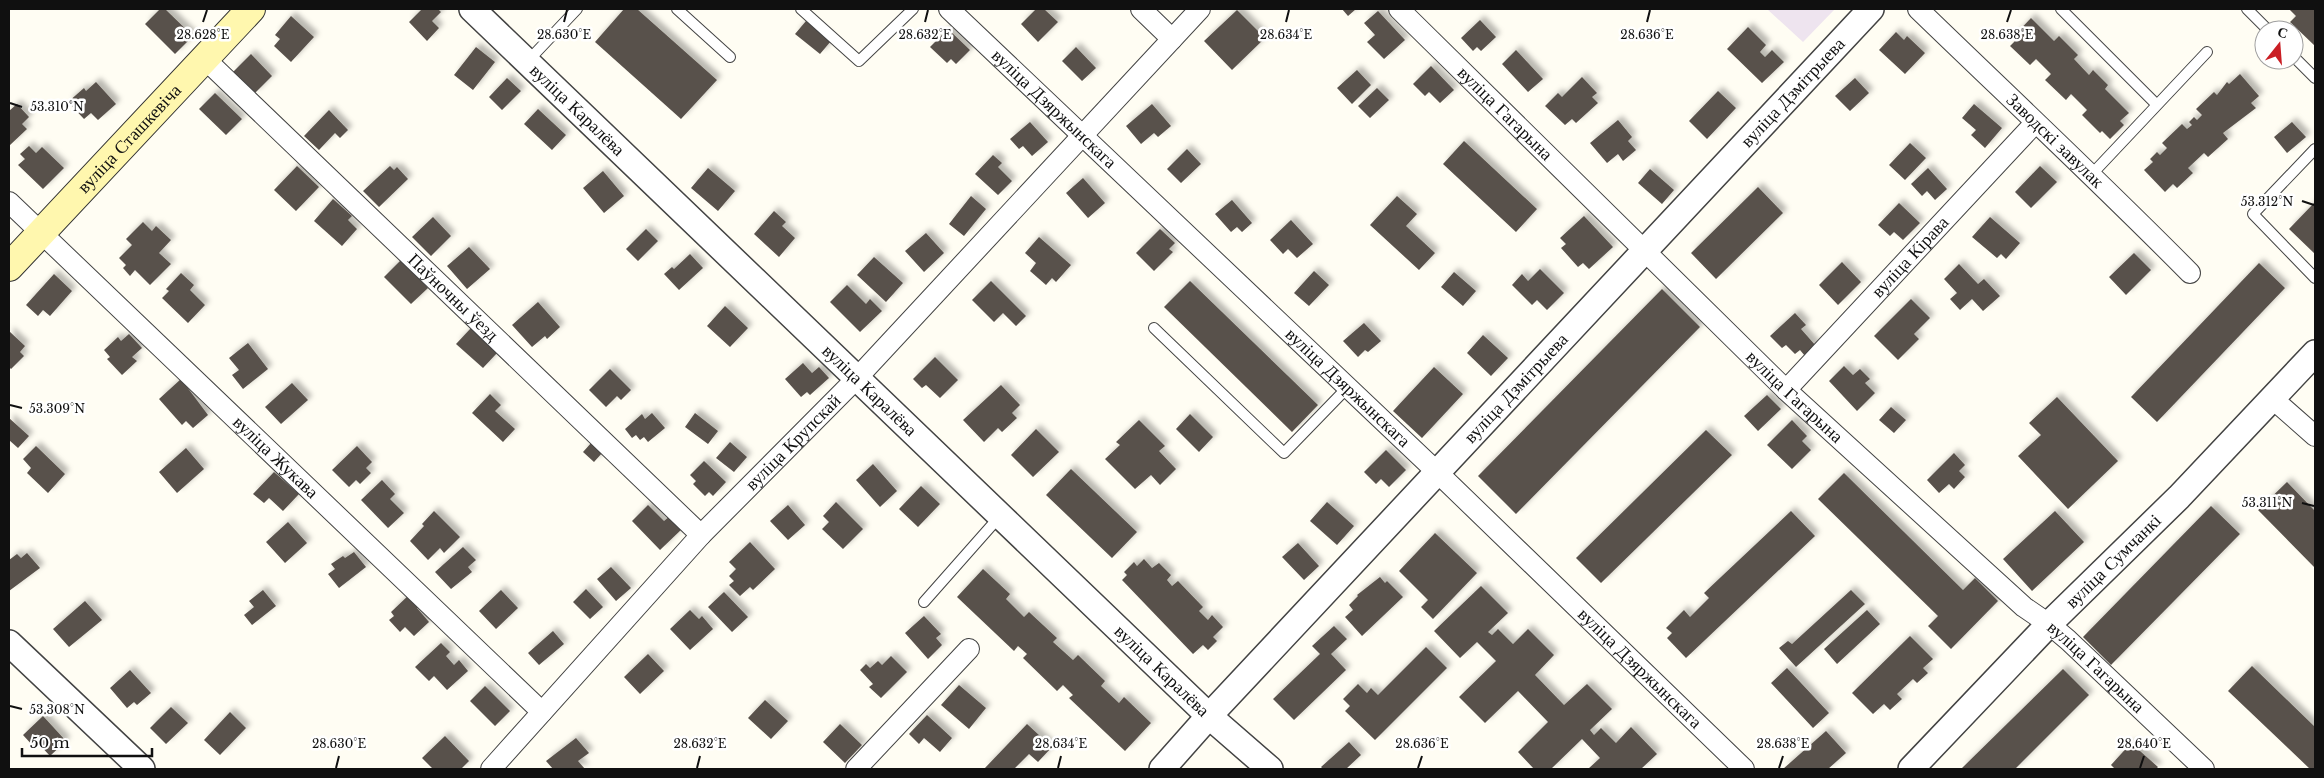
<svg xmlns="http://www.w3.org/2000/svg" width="2324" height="778" viewBox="0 0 2324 778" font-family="'Libre Baskerville',serif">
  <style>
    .industrial { fill: #eee4ef }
    .building { fill: #59514b; filter: url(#shadow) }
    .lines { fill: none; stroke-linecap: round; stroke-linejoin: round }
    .service-casing { stroke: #434343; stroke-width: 12 }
    .minor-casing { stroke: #434343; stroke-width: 22 }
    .tertiary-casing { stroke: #434343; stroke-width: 28 }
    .secondary-casing { stroke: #323232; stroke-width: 30 }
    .service { stroke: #fff; stroke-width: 10 }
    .minor { stroke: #fff; stroke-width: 20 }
    .tertiary { stroke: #fff; stroke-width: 25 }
    .secondary { stroke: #fff7ae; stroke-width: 28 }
    .ticks { fill: none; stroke: #101010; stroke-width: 2 }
    .labels { text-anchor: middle; stroke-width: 5; stroke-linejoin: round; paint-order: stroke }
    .street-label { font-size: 18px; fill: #101010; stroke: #fff }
    .ticks-label { font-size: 12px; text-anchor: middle; fill: #101010; stroke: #fff; stroke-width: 5; stroke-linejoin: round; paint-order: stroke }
  </style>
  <defs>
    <filter id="shadow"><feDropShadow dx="4.5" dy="-4.5" stdDeviation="2.5" flood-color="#0004"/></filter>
  </defs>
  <rect width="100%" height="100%" fill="#fffdf3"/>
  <path class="industrial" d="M1767 9H1835L1803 42Z"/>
  <path class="building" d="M160 9H165L193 36 175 54 145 24Z
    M422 9H438L441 12 432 21 439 28 427 41 409 22Z
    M624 9H637L717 80 681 119 595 42Z
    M1036 9H1044L1058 22 1038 42 1021 24Z
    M1342 9H1356L1348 16Z
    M2289 9H2315V46L2290 22 2296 16Z
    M1237 10 1265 38 1232 70 1204 41Z
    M1378 11 1405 40 1384 59 1367 42 1375 35 1364 23Z
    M291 16 314 37 291 62 274 46 280 39 275 35Z
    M2031 18 2054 41 2059 36 2078 55 2074 59 2089 75 2093 70 2108 85 2105 89 2129 113 2120 121 2124 125 2110 139 2102 131 2100 133 2082 115 2087 110 2071 94 2066 100 2045 80 2051 74 2036 59 2030 65 2010 46 2015 41 2012 38Z
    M1480 20 1496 37 1481 51 1477 47 1473 51 1461 38Z
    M806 21 831 41 820 54 795 34Z
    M1748 27 1766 45 1760 52 1765 57 1772 50 1784 62 1762 83 1727 49Z
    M948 29 970 50 956 64 951 59 947 63 930 47Z
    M1896 32 1904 40 1907 36 1925 53 1905 74 1879 50Z
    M476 47 495 62 473 90 454 75Z
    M1076 47 1096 68 1082 81 1062 61Z
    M1516 50 1543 79 1528 92 1502 64Z
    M251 54 272 76 254 94 233 72Z
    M1431 66 1454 90 1440 103 1429 92 1425 96 1413 84Z
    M1357 70 1371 85 1352 104 1337 88Z
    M2240 74 2259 96 2251 103 2256 108 2223 133 2228 139 2208 157 2204 153 2188 168 2193 173 2177 188 2173 184 2165 192 2144 170 2153 162 2150 159 2157 152 2160 155 2167 148 2162 143 2182 124 2187 129 2192 125 2189 122 2194 117 2197 120 2202 115 2196 109 2214 92 2217 95 2227 82 2229 84Z
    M1582 77 1597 93 1592 97 1598 103 1576 123 1572 119 1565 125 1545 106 1558 93 1562 97Z
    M507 78 521 91 502 110 489 97Z
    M1855 78 1869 93 1850 111 1835 96Z
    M96 82 116 104 98 120 91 113 84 119 68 102 84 88 86 91Z
    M1377 88 1389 100 1370 118 1358 106Z
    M1718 91 1736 108 1707 139 1689 121Z
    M215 93 242 119 226 135 199 109Z
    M17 104 29 117 22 124 27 129 9 146V111Z
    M1152 104 1171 126 1158 137 1154 133 1141 144 1126 126Z
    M1974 104 2002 128 1985 148 1971 135 1976 130 1962 118Z
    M538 109 566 135 552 150 524 124Z
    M329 110 348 130 340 138 335 133 319 150 304 136Z
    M1618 120 1632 137 1628 141 1636 150 1623 161 1618 154 1607 163 1590 143Z
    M1030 122 1048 142 1032 156 1023 146 1019 149 1010 139Z
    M2292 122 2306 137 2287 153 2274 137Z
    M1464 141 1537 209 1516 232 1443 164Z
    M1910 143 1926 158 1905 180 1889 165Z
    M29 146 36 153 42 147 64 168 43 189 18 165 25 159 20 154Z
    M1187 149 1201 164 1181 183 1167 169Z
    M993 155 1002 163 998 167 1012 181 998 195 975 174Z
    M297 166 319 187 296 211 274 190Z
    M390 166 394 170 397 167 408 179 379 207 363 191Z
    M2040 166 2057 182 2031 208 2015 192Z
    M708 168 735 191 718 211 691 188Z
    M1928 168 1947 189 1935 200 1927 191 1922 196 1911 184Z
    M1650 169 1674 190 1662 204 1638 183Z
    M603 171 624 196 604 213 583 188Z
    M1083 178 1105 203 1088 218 1066 193Z
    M1758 187 1783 213 1716 279 1691 253Z
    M971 196 986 209 964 236 949 224Z
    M1397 196 1417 214 1406 226 1435 253 1419 270 1370 225Z
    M333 199 352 216 348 220 357 229 342 246 314 221Z
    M1232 200 1252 223 1242 232 1237 227 1231 232 1215 214Z
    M2315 202V254L2289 229Z
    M1899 203 1920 223 1903 240 1894 232 1890 236 1878 225Z
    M774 211 786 222 782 226 795 238 779 257 754 234Z
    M1584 216 1613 247 1589 269 1583 263 1578 267 1561 248 1566 244 1560 238Z
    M433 217 451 236 431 256 412 237Z
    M1990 217 2020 243 2006 259 2001 254 1997 258 1972 237Z
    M1291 220 1313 244 1297 258 1288 249 1283 254 1270 240Z
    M143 222 152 231 156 226 171 240 159 253 171 264 150 285 135 270 130 276 123 268 126 265 119 258 132 245 126 239Z
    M646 229 658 241 638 261 626 249Z
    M1160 229 1175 243 1169 249 1173 252 1154 271 1136 253Z
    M926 233 944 253 924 272 905 251Z
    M1039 237 1071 265 1056 282 1052 278 1046 285 1030 271 1036 263 1025 253Z
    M469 247 490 269 467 289 447 266Z
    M2134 253 2151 270 2126 295 2109 277Z
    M690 254 703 268 679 290 664 274 672 267 674 269Z
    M874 257 903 283 886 302 857 275Z
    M401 260 428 288 411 304 384 277Z
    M1842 262 1861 282 1838 305 1819 285Z
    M2259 263 2285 288 2157 422 2131 397Z
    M1959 264 1978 284 1984 279 2000 296 1983 311 1972 299 1960 310 1950 299 1957 293 1944 279Z
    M1540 269 1564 293 1547 310 1537 300 1532 305 1512 285 1522 274 1528 281Z
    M1314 271 1329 285 1309 306 1294 293Z
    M1454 272 1476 291 1463 306 1441 287Z
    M181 273 194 285 190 290 205 305 188 323 162 298 169 291 166 289Z
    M54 274 72 291 50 316 43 310 38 316 26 305Z
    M991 281 1026 316 1016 326 1003 313 994 322 972 300Z
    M1190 281 1318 405 1292 432 1164 307Z
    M847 285 866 304 870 299 882 311 860 332 830 302Z
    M1662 289 1700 327 1516 514 1478 476Z
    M1911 299 1930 318 1914 334 1919 339 1898 360 1874 336Z
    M538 302 560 327 547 339 545 336 532 347 512 325Z
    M725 306 748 328 730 347 707 326Z
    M1795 313 1806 325 1801 329 1816 346 1805 356 1800 350 1795 354 1786 345 1782 348 1770 336Z
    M1364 323 1381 341 1368 352 1365 350 1358 357 1343 341Z
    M471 328 497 353 483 368 456 344Z
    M9 331 25 346 20 352 24 356 11 369 9 367Z
    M129 334 142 348 132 357 137 361 122 375 107 359 110 357 104 350 118 337 121 341Z
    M1483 335 1508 358 1491 376 1467 353Z
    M248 343 268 369 243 389 232 375 239 370 229 358Z
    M935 357 958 380 940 398 926 385 922 388 913 379Z
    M803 363 812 373 819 367 829 378 810 395 807 392 801 397 785 379Z
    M1844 366 1853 375 1860 369 1870 379 1865 383 1875 393 1857 411 1829 381Z
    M1434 367 1463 394 1422 438 1393 411Z
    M610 369 631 390 621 400 617 396 606 407 589 390Z
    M181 379 208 415 193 428 186 421 182 425 159 399Z
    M292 383 308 400 281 424 265 407Z
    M1001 385 1020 405 1012 413 1017 418 1002 432 998 428 984 442 963 420Z
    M490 394 501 405 495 411 515 429 503 442 472 413Z
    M1767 395 1781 409 1758 431 1744 416Z
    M2057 397 2118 461 2068 509 2018 456 2041 435 2029 423Z
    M1891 407 1906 420 1894 433 1879 420Z
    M652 413 665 428 648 442 644 437 640 440 636 435 632 438 625 429 642 414 645 419Z
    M695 413 718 431 708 444 685 427Z
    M1190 414 1213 437 1199 452 1176 429Z
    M9 418 29 436 18 448 9 440Z
    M1139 420 1165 446 1159 451 1176 469 1160 485 1151 475 1135 489 1105 459 1120 445 1116 442Z
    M1792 420 1807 436 1802 441 1811 450 1792 469 1767 445Z
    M1036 429 1059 452 1033 477 1011 455Z
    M1706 430 1732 455 1601 583 1576 558Z
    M592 442 603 452 594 462 583 452Z
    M730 442 747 457 734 472 716 458Z
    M36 446 65 474 48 493 27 473 31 468 23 459Z
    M357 446 372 462 366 468 371 473 360 484 356 480 349 487 332 470Z
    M186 448 204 469 177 493 159 472Z
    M1386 450 1406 470 1389 487 1381 479 1376 484 1364 472Z
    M1954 453 1965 465 1959 471 1965 477 1954 489 1949 484 1939 493 1927 480Z
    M704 461 726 482 713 496 709 492 705 496 693 484 696 481 690 475Z
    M873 464 897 491 880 507 856 480Z
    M1071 469 1137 532 1112 558 1046 495Z
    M274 472 299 494 283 511 269 498 264 503 253 494Z
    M1844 473 1963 590 1975 578 1998 601 1951 649 1928 626 1938 616 1818 499Z
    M382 480 395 494 390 499 404 513 388 528 361 500Z
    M2287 482 2315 511V568L2258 510Z
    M921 486 940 504 918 527 899 509Z
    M836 502 863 529 843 549 822 529 829 522 823 516Z
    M1327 502 1354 526 1337 545 1310 521Z
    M648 505 664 521 670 516 683 528 660 550 632 521Z
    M788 505 805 525 788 540 770 521Z
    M2211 506 2240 534 2111 665 2083 637Z
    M434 511 460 537 444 553 440 548 428 560 410 541 424 526 422 524Z
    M1791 511 1815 536 1686 658 1667 638 1672 633 1666 628 1684 610 1690 617 1709 598 1704 593Z
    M2055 511 2084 542 2032 591 2003 559Z
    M288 522 307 543 285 563 266 542Z
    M1435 533 1477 573 1433 619 1421 607 1428 600 1399 571Z
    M750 542 775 569 753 590 750 587 740 596 729 585 734 581 729 576 736 569 729 562Z
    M1298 543 1319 566 1304 580 1282 557Z
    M463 547 476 560 468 567 472 572 451 589 435 572Z
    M354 552 366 567 339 588 328 574 335 569 331 564 343 556 345 558Z
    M27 553 40 568 9 591V560L17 554 21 558Z
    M1144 559 1152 568 1159 563 1171 575 1167 580 1172 586 1178 581 1203 607 1199 611 1208 620 1212 615 1223 627 1213 637 1217 641 1208 650 1203 645 1193 654 1122 580 1127 575 1124 572 1134 562 1137 566Z
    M611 567 631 588 616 601 597 579Z
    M983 569 1010 594 1006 599 1024 617 1029 612 1057 638 1053 642 1073 660 1078 655 1105 681 1101 686 1119 703 1124 697 1151 723 1125 751 1069 698 1073 695 1063 685 1057 691 1023 658 1027 654 1018 646 1014 651 957 597Z
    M1380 577 1385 583 1387 581 1403 597 1362 636 1345 617 1353 610 1349 605 1358 596 1357 595Z
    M1481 586 1508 613 1488 632 1492 635 1498 629 1513 644 1528 629 1554 655 1535 675 1564 705 1587 684 1612 709 1590 730 1594 735 1601 728 1616 743 1631 727 1657 754 1641 769H1588L1600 758 1582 739 1551 769H1534L1518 752 1548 722 1518 691 1485 723 1459 697 1496 661 1477 642 1460 658 1434 631Z
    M586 589 603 607 590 619 573 602Z
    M263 590 276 606 252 625 244 615 254 607 249 601Z
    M501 590 518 608 496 629 479 611Z
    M1851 590 1865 604 1796 667 1779 648 1788 641 1792 644Z
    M724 592 748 617 732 632 708 607Z
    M411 593 421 604 417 608 429 622 414 636 405 627 400 632 389 620 394 616 391 612Z
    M85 601 102 620 69 647 53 629Z
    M690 610 699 619 702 616 713 629 690 650 670 629Z
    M1867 610 1880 624 1837 664 1824 649Z
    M924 616 941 634 936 638 942 645 928 659 905 633Z
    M1334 626 1347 639 1331 654 1346 670 1294 720 1273 699 1320 654 1312 646Z
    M553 631 564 644 539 665 528 653Z
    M1910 636 1933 659 1923 668 1928 673 1917 683 1913 679 1897 694 1902 699 1890 710 1884 704 1873 714 1852 693Z
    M441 643 450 652 446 656 454 665 459 660 468 671 447 690 434 676 429 681 415 667Z
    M1426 647 1447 668 1375 740 1345 711 1350 706 1343 699 1358 684 1367 693 1371 688 1378 695Z
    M648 654 664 671 640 694 624 677Z
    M891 656 907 672 881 698 869 687 873 684 860 670 866 664 870 668 878 661 882 665Z
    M2252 666 2315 727V769H2310L2228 691Z
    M1787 668 1829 713 1813 728 1771 683Z
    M2063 669 2089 695 2015 769H1961Z
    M130 670 151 693 137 705 134 702 127 708 110 688Z
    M959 685 986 708 969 729 941 705Z
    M485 686 510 711 495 726 470 701Z
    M765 700 788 721 771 739 748 718Z
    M171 707 188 723 166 744 150 728Z
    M230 712 246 728 220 755 204 740Z
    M927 715 952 738 940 752 924 738 919 744 909 734Z
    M43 716 66 741 50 756 38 743 34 747 23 735Z
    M840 724 862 745 845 763 823 742Z
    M1027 724 1052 747 1038 762 1029 754 1014 769H984Z
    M1826 731 1846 753 1828 769H1783Z
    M445 736 469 761 461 769H433L422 758Z
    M576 738 589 753 578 761 585 769H553L546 761Z
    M1349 742 1361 755 1346 769H1323L1321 767Z
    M2131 743 2158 767 2156 769H2115L2111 765Z"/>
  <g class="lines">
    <g class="service-casing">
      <path id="service" d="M677 9 730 57
        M801 9 859 61 913 9
        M2061 9 2157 105
        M2247 9 2268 30
        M2294 57 2315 78
        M527 62 577 9
        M2315 149 2253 214 2315 278
        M2092 174 2207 52
        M1154 328 1284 453 1348 387
        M924 602 1000 516"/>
    </g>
    <g class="minor-casing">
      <g id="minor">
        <path id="s1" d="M949 9 1437 472 1744 769"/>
        <path d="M1141 9 1172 39"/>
        <path id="s2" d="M1399 9 1786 390 2024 607 2049 624 2068 640 2204 769"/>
        <path id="s3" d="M1918 9C2009 97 2101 183 2190 273"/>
        <path id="s4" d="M205 59 701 535"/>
        <path id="s5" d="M9 202 542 712"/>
        <path id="s6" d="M1786 390 2035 123"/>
        <path d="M2273 399 2315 436"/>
        <path id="s7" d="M491 769 701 535 857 378 1200 9"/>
        <path d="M856 769 969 649"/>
      </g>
    </g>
    <g class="tertiary-casing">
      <g id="tertiary">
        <path id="s8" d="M472 9 1209 716 1270 769"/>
        <path d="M9 643 142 769"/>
        <path id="s9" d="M1162 769 1209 716 1871 9"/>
        <path id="s10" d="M1911 769 2049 624 2179 497 2315 353"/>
      </g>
    </g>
    <g class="secondary-casing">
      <g id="secondary">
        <path id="s11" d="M9 267 251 9"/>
      </g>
    </g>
    <use href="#service" class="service"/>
    <use href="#minor" class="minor"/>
    <use href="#tertiary" class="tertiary"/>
    <use href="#secondary" class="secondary"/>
  </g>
  <path class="ticks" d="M203 22 207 10M564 22 567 10M925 22 928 10M1286 22 1289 10M1647 22 1650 10M2007 22 2011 10M10 103 22 107M2302 201 2314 205M10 405 22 408M2302 503 2314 506M10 706 22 709M336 768 339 756M697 768 700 756M1058 768 1061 756M1418 768 1422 756M1779 768 1783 756M2140 768 2144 756"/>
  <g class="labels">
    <g class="street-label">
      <text dy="6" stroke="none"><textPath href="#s9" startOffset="925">вуліца Дзмітрыева</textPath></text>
      <text dy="6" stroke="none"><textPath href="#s1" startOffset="145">вуліца Дзяржынскага</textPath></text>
      <text dy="6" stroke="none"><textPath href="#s8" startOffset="146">вуліца Каралёва</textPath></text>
      <text dy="6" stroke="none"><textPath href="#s2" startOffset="149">вуліца Гагарына</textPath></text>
      <text dy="6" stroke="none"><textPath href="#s11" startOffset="176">вуліца Сташкевіча</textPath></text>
      <text dy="6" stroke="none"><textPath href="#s3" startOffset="190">Заводскі завулак</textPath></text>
      <text dy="6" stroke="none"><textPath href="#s6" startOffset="182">вуліца Кірава</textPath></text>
      <text dy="6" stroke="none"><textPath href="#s4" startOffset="344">Паўночны ўезд</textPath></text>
      <text dy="6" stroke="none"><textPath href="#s1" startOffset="550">вуліца Дзяржынскага</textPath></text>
      <text dy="6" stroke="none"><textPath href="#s9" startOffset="520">вуліца Дзмітрыева</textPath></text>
      <text dy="6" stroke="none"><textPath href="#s8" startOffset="551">вуліца Каралёва</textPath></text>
      <text dy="6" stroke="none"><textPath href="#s2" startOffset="554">вуліца Гагарына</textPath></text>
      <text dy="6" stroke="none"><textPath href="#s7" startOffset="445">вуліца Крупскай</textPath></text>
      <text dy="6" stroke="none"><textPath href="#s5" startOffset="369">вуліца Жукава</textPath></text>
      <text dy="6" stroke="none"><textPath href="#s10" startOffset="290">вуліца Сумчанкі</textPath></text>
      <text dy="6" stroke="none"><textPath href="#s1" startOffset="955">вуліца Дзяржынскага</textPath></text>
      <text dy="6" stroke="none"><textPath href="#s2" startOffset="959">вуліца Гагарына</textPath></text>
      <text dy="6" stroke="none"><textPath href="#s8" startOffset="956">вуліца Каралёва</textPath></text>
    </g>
  </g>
  <g class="ticks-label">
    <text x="203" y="39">28.628°E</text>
    <text x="564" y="39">28.630°E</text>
    <text x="925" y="39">28.632°E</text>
    <text x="1286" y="39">28.634°E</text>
    <text x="1647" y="39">28.636°E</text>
    <text x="2007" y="39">28.638°E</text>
    <text x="57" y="111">53.310°N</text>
    <text x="2267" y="206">53.312°N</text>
    <text x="57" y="413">53.309°N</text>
    <text x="2267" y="507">53.311°N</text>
    <text x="57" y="714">53.308°N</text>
    <text x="339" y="748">28.630°E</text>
    <text x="700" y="748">28.632°E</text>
    <text x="1061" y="748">28.634°E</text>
    <text x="1422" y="748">28.636°E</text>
    <text x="1783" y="748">28.638°E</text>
    <text x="2144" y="748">28.640°E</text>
  </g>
  <rect width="2324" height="778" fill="none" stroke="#101010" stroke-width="20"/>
  <g transform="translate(2279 45) rotate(17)"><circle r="24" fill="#ffffff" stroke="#9f9f9f"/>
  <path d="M0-4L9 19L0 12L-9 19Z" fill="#ca1e24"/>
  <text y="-8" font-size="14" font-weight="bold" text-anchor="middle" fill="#101010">С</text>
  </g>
  <path d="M22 748v8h130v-8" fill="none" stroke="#101010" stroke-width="2.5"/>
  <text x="30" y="748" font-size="15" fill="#101010" stroke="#ffffff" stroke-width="4" paint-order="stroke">50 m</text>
</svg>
